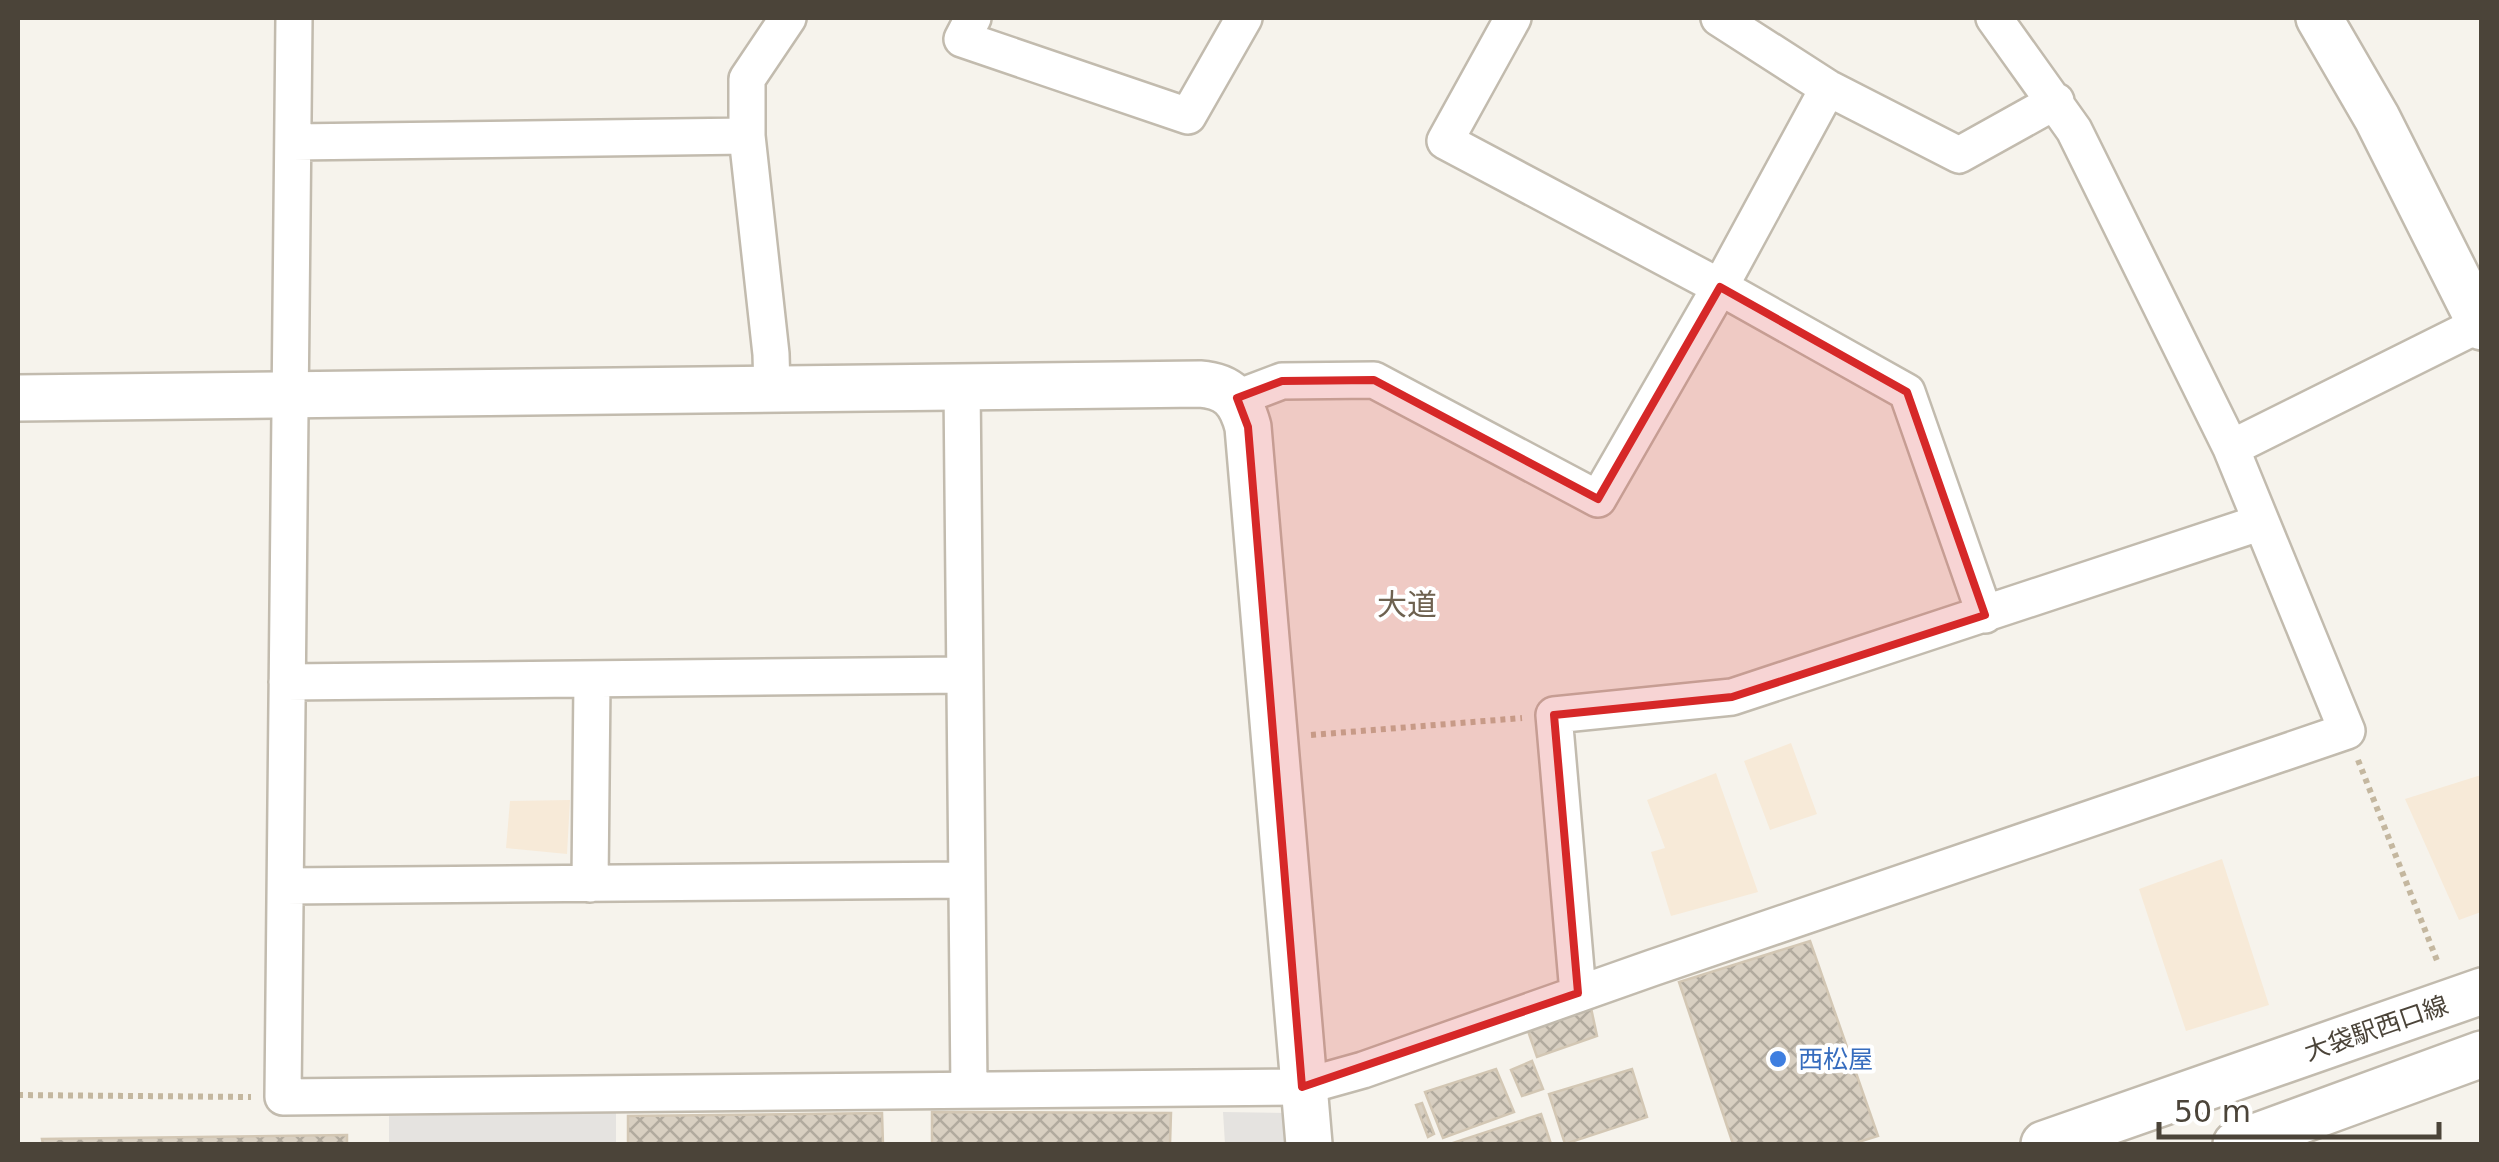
<svg xmlns="http://www.w3.org/2000/svg" width="2499" height="1162" viewBox="0 0 2499 1162" font-family="'DejaVu Sans','Noto Sans JP',sans-serif">
  <style>
    .commercial { fill: #f7ead8 }
    .parking { fill: #e5e3e0 }
    .building { fill: url(#building-cross-hatch); stroke: #d3c7b4; stroke-width: 2.5 }
    .lines { fill: none; stroke-linecap: round; stroke-linejoin: round }
    .minor-casing { stroke: #c2bbae; stroke-width: 40 }
    .tertiary-casing { stroke: #c2bbae; stroke-width: 50 }
    .path { stroke: #c4b79f; stroke-width: 6; stroke-dasharray: 5 5; stroke-linecap: butt }
    .minor { stroke: #fff; stroke-width: 35 }
    .tertiary { stroke: #fff; stroke-width: 45 }
    .marked { fill: #d62828; fill-opacity: 0.2; stroke: #d62828; stroke-width: 8; stroke-linejoin: round }
    .shop-dot { fill: #3f7fe0; stroke: #fff; stroke-width: 4 }
    .labels { text-anchor: middle; stroke-width: 8; stroke-linejoin: round; paint-order: stroke }
    .street-label { font-size: 25px; fill: #4b4439; stroke: #fff }
    .shop-label { font-size: 25px; fill: #366cbe; stroke: #fff; text-anchor: start }
    .quarter-label { font-size: 30px; fill: #6e6250; stroke: #fff }
  </style>
  <defs>
    <pattern id="building-cross-hatch" width="8" height="8" patternUnits="userSpaceOnUse" patternTransform="scale(2.5)"><rect width="8" height="8" fill="#d8cfc1"/><path d="M0 0l8 8M0 8l8-8" fill="none" stroke="#b1aa9e"/></pattern>
  </defs>
  <rect width="100%" height="100%" fill="#f6f3ec"/>
  <path class="commercial" d="M1791 743 1817 814 1770 830 1744 761Z
    M1716 773 1758 892 1671 916 1651 852 1665 848 1647 800Z
    M2481 775V912L2459 920 2405 799Z
    M570 800 567 854 506 848 510 801Z
    M2222 859 2269 1005 2186 1031 2139 889Z"/>
  <path class="parking" d="M616 1111V1144H389V1116Z
    M1223 1112 1289 1113 1290 1144H1225Z"/>
  <path class="building" d="M1810 941 1878 1136 1852 1144H1733L1679 982Z
    M1591 1008 1597 1036 1537 1057 1527 1028Z
    M1532 1061 1543 1089 1522 1096 1511 1070Z
    M1496 1069 1514 1112 1443 1138 1425 1092Z
    M1632 1069 1647 1117 1565 1144 1549 1094Z
    M1422 1103 1434 1134 1428 1137 1416 1105Z
    M932 1112 1171 1113 1170 1144H932Z
    M882 1113 883 1144H628V1116Z
    M1541 1114 1551 1144H1450Z
    M347 1135V1144H43L42 1139Z"/>
  <g class="lines">
    <g class="minor-casing">
      <path id="minor" d="M294 18 283 1097 1302 1087 1363 1070 1652 968 2347 731 2231 448 2074 130 1994 18
        M973 18 962 39 1188 116 1244 18
        M1513 18 1445 141 1720 287 1907 392 1985 615
        M1719 18 1828 88 1959 155 2056 101
        M747 136V79L788 18
        M293 142 747 136 771 354 772 389
        M962 385 969 1089
        M1237 398 1282 381 1374 380 1598 499 1720 287 1828 88
        M2231 448 2482 323
        M287 682 962 675
        M590 884 592 681
        M286 886 964 880
        M1578 993 1554 715 1732 697 2259 523"/>
    </g>
    <g class="tertiary-casing">
      <path id="tertiary" d="M2319 18 2377 118 2482 327
        M18 398 1200 384C1229 386 1241 400 1248 427L1309 1144
        M2044 1144 2482 991
        M2236 1144 2482 1054"/>
    </g>
    <path class="path" d="M1311 735 1522 718
      M2358 760 2438 963
      M18 1095 251 1097"/>
    <use href="#minor" class="minor"/>
    <use href="#tertiary" class="tertiary"/>
  </g>
  <path class="marked" d="M1720 287 1907 392 1985 615 1732 697 1554 715 1578 993 1302 1087 1248 427 1237 398 1282 381 1374 380 1598 499Z"/>
  <circle class="shop-dot" cx="1778" cy="1059" r="10"/>
  <g class="labels">
    <g class="street-label">
      <text transform="translate(2376 1028) rotate(-19)" y="9">大袋駅西口線</text>
    </g>
    <g class="shop-label">
      <text x="1798" y="1068">西松屋</text>
    </g>
    <g class="quarter-label">
      <text x="1407" y="615">大道</text>
    </g>
  </g>
  <rect width="2499" height="1162" fill="none" stroke="#4b4439" stroke-width="40"/>
  <path d="M2159 1122v15h280v-15" fill="none" stroke="#4b4439" stroke-width="5"/>
  <text x="2174" y="1122" font-size="30" fill="#4b4439" stroke="#ffffff" stroke-width="8" paint-order="stroke">50 m</text>
</svg>
